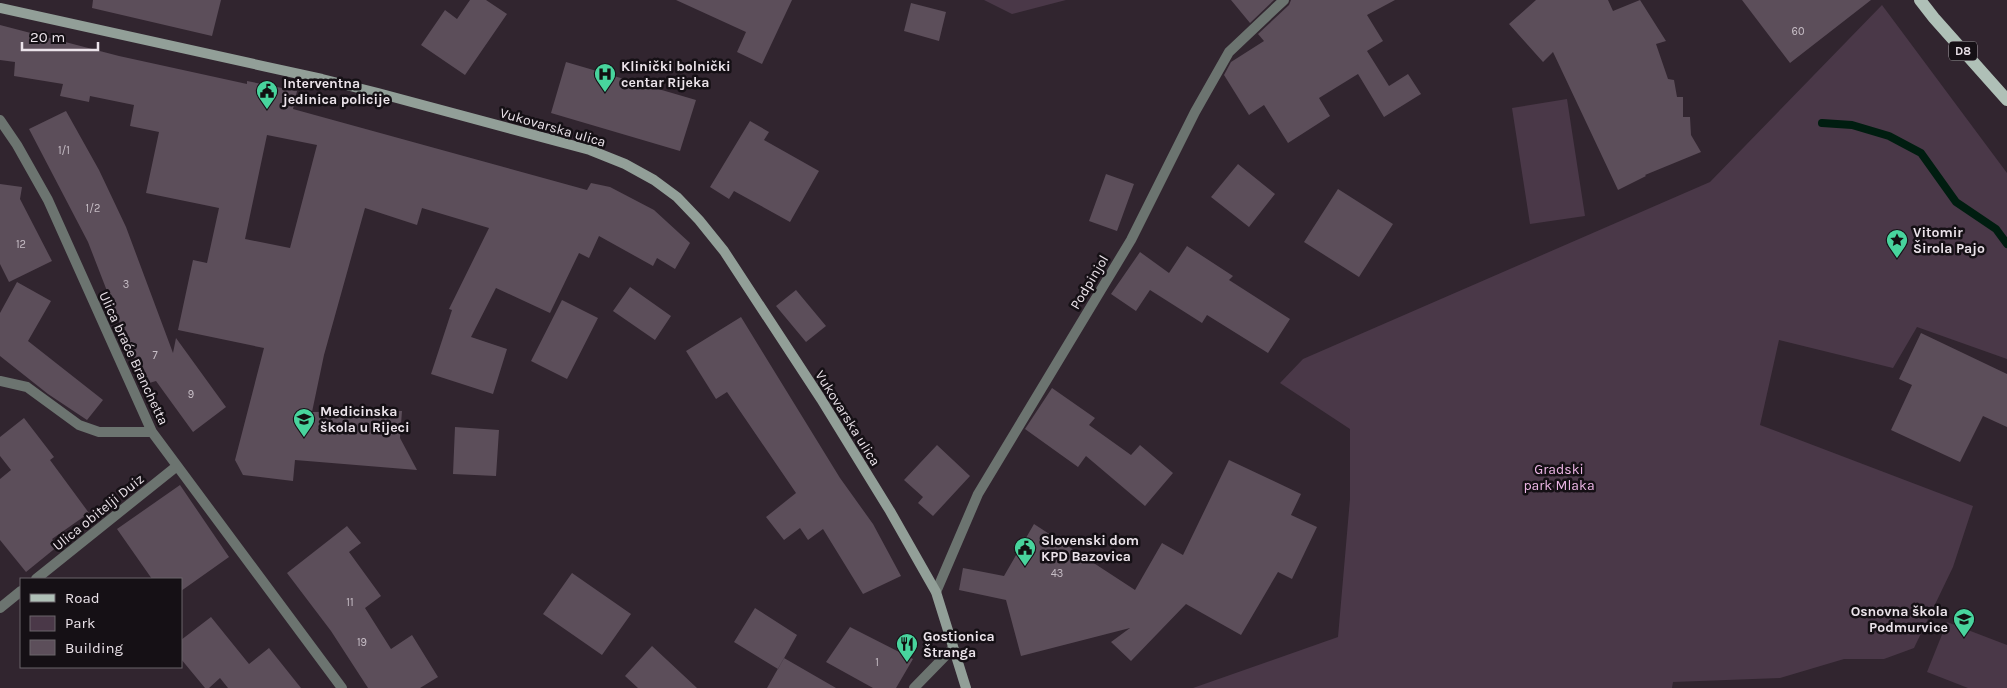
<svg xmlns="http://www.w3.org/2000/svg" width="2007" height="688" viewBox="0 0 2007 688" font-family="Karla,sans-serif">
  <style>
    .green { fill: #4a3848 }
    .lines { fill: none; stroke-linecap: round; stroke-linejoin: round }
    .stream { stroke: #001d10; stroke-width: 8 }
    .building { fill: #5c4e5a; fill-rule: evenodd }
    .street { stroke: #6c7470; stroke-width: 10 }
    .secondary { stroke: #929f98; stroke-width: 10 }
    .primary { stroke: #afc0b7; stroke-width: 12 }
    .labels { text-anchor: middle; stroke-width: 5; stroke-linejoin: round; paint-order: stroke }
    .number-label { font-size: 11px; fill: #c7bec6 }
    .shield { fill: #151015; stroke: #aba4aa; stroke-width: 1 }
    .shield-label { font-size: 12px; font-weight: bold; fill: #ebe3ea }
    .poi-label { font-size: 14px; font-weight: bold; fill: #ebe3ea; stroke: #151015; text-anchor: start }
    .street-label { font-size: 14px; fill: #ebe3ea; stroke: #151015 }
    .park-label { font-size: 14px; fill: #edb6e6; stroke: #151015 }
  </style>
  <rect width="100%" height="100%" fill="#31252f"/>
  <path class="green" d="M984 0H1066L1012 14Z
    M1882 5 2007 173V359L1917 327 1893 368 1779 340 1760 425 1973 506 1953 567 1914 648 1884 659H1844L1780 678 1673 682 1672 688H1193L1338 637 1350 499V429L1280 383 1303 359 1710 182Z
    M1567 99 1585 216 1530 224 1512 108Z
    M1947 622 2007 645V688H1968L1927 672Z"/>
  <g class="lines">
    <path class="stream" d="M1822 123 1852 125 1889 136 1921 153 1956 202 1996 229 2007 244"/>
  </g>
  <path class="building" d="M93 0H221L212 36 92 8Z
    M470 0H486L507 14 465 75 421 45 445 10 457 19Z
    M676 0H792L762 64 737 52 746 32Z
    M1231 0H1274L1250 23Z
    M1291 0H1395L1367 15 1383 41 1367 51 1389 86 1408 74 1421 94 1384 117 1358 74 1319 98 1330 116 1288 143 1264 105 1249 115 1224 75 1231 62 1264 41 1258 34 1289 5Z
    M1536 0H1608L1613 11 1640 0 1666 41 1656 44 1668 79 1674 80 1677 97H1683V117H1690L1691 135 1701 152 1645 175 1646 176 1618 190 1553 52 1543 62 1509 24Z
    M1742 0H1871L1790 63Z
    M911 3 946 12 939 41 904 31Z
    M0 25 119 56 247 84V81L297 91 293 109 587 190 591 183 610 187 654 210 690 243 675 269 657 258 653 266 599 236 589 258 579 253 550 313 496 288 471 337 507 349 493 394 431 374 452 310 449 309 489 228 422 208 417 225 365 208 324 355 312 412 402 411 400 438 417 470 295 460 293 481 243 475 235 460 264 348 178 330 193 260 207 263 219 208 146 193 159 132 130 126 134 105 90 96 89 102 60 96 63 84 14 76 15 62 0 60ZM267 135 317 145 290 248 245 239Z
    M566 62 696 100 680 151 551 113Z
    M66 111 99 170 126 227 173 353 176 338 226 407 193 432 156 381 146 384 126 340 88 242 29 129Z
    M750 121 769 132 764 140 819 171 790 222 734 191 729 199 710 187Z
    M1238 164 1275 194 1249 227 1211 197Z
    M1106 174 1134 184 1117 231 1089 221Z
    M0 184 22 187 20 199 52 261 9 282 0 264Z
    M1338 189 1393 224 1359 277 1304 242Z
    M1187 246 1233 276 1229 280 1290 319 1268 353 1207 315 1202 323 1150 290 1136 311 1111 294 1140 252 1169 273Z
    M17 282 51 301 28 341 103 400 87 420 48 394 0 356V313Z
    M630 287 671 316 655 340 613 311Z
    M796 290 826 326 806 342 776 306Z
    M562 300 598 318 567 379 531 361Z
    M741 317 840 478 873 524 901 576 863 594 823 529 808 540 800 528 784 540 766 517 796 493 727 392 716 399 686 351Z
    M1921 333 2007 374V427L1983 416 1960 462 1891 430 1912 385 1899 379Z
    M1052 388 1095 418 1089 425 1131 455 1140 445 1173 473 1145 506 1086 456 1078 467 1025 429Z
    M24 418 54 457 50 460 89 513 52 539 58 546 26 572 0 540V479L11 470 0 456V437Z
    M455 427 499 430 496 476 453 474Z
    M937 445 970 476 933 516 918 503 923 497 904 480Z
    M1229 460 1301 494 1291 515 1317 527 1292 579 1278 572 1241 635 1186 604 1131 661 1111 642 1130 628 1021 656 1006 600 959 590 963 568 1004 576 1034 524 1135 590 1162 543 1183 555Z
    M180 485 229 557 181 591V579H152L117 529Z
    M347 526 361 543 349 552 381 596 365 608 391 649 412 635 438 677 420 688H368L331 631 287 573Z
    M572 573 631 614 602 655 543 614Z
    M755 608 797 635 778 669 734 642Z
    M211 617 249 664 269 648 301 688H228L220 678 209 688H205L181 659V640Z
    M850 627 913 659 896 688H873L826 662Z
    M652 646 697 688H638L625 676Z
    M784 658 836 688H767Z"/>
  <g class="lines">
    <path class="street" d="M0 120 17 145 48 200 152 432 342 688
      M0 381 27 387 79 425 99 432H152
      M36 579 177 466
      M936 592 978 494 1131 240 1195 112 1229 52 1284 0
      M0 608 21 591
      M914 688 953 648"/>
    <path class="secondary" d="M0 8 322 79 378 93 590 150 625 164 654 180 677 197 699 220 724 251 821 399 890 511 936 592 966 688"/>
    <path class="primary" d="M1920 0 1934 18 2007 100"/>
  </g>
  <defs>
    <g id="hospital-pin" transform="scale(1.125)"><path d="M0 17L-7.5 6A9.5 9.5 0 1 1 7.5 6Z" fill="#48d49d" stroke="#151015"/><path d="M-5-5h3v3.5h4V-5h3V5h-3V1.5h-4V5h-3Z" fill="#111"/></g>
    <g id="civic-pin" transform="scale(1.125)"><path d="M0 17L-7.5 6A9.5 9.5 0 1 1 7.5 6Z" fill="#48d49d" stroke="#151015"/><path d="M-.6-6.5H3V-4.5H.6V-3L4-1V1h2V6H-6V1h2V-1L-.6-3ZM-1.2 2.5V6h2.4V2.5Z" fill="#111"/></g>
    <g id="sight-pin" transform="scale(1.125)"><path d="M0 17L-7.5 6A9.5 9.5 0 1 1 7.5 6Z" fill="#48d49d" stroke="#151015"/><path d="M0-6L1.8-2.2L6-1.7L2.9 1.2L3.7 5.4L0 3.3L-3.7 5.4L-2.9 1.2L-6-1.7L-1.8-2.2Z" fill="#111"/></g>
    <g id="school-pin" transform="scale(1.125)"><path d="M0 17L-7.5 6A9.5 9.5 0 1 1 7.5 6Z" fill="#48d49d" stroke="#151015"/><path d="M0-5L7-2L0 1L-7-2ZM-4 1L0 2.5L4 1V4Q0 6-4 4Z" fill="#111"/></g>
    <g id="restaurant-pin" transform="scale(1.125)"><path d="M0 17L-7.5 6A9.5 9.5 0 1 1 7.5 6Z" fill="#48d49d" stroke="#151015"/><path d="M-5-6h1v4h1v-4h1v4h1v-4h1v5L-1.5 .5V6h-2V.5L-5-1ZM5-6V6H3V1.5H1.5Q1.5-4 5-6Z" fill="#111"/></g>
  </defs>
  <g fill-rule="evenodd">
    <use href="#hospital-pin" x="605" y="74"/>
    <use href="#civic-pin" x="267" y="91"/>
    <use href="#sight-pin" x="1897" y="240"/>
    <use href="#school-pin" x="304" y="419"/>
    <use href="#civic-pin" x="1025" y="548"/>
    <use href="#school-pin" x="1964" y="619"/>
    <use href="#restaurant-pin" x="907" y="644"/>
  </g>
  <g class="labels">
    <g class="number-label">
      <text x="1798" y="35">60</text>
      <text x="64" y="154">1/1</text>
      <text x="93" y="212">1/2</text>
      <text x="21" y="248">12</text>
      <text x="126" y="288">3</text>
      <text x="155" y="359">7</text>
      <text x="191" y="398">9</text>
      <text x="1057" y="577">43</text>
      <text x="350" y="606">11</text>
      <text x="362" y="646">19</text>
      <text x="877" y="666">1</text>
    </g>
    <rect class="shield" x="1949" y="41.5" width="28" height="19" rx="4"/>
    <g class="shield-label">
      <text x="1963" y="55">D8</text>
    </g>
    <g class="poi-label">
      <text x="621" y="71">Klinički bolnički<tspan x="621" dy="16">centar Rijeka</tspan></text>
      <text x="283" y="88">Interventna<tspan x="283" dy="16">jedinica policije</tspan></text>
      <text x="1913" y="237">Vitomir<tspan x="1913" dy="16">Širola Pajo</tspan></text>
      <text x="320" y="416">Medicinska<tspan x="320" dy="16">škola u Rijeci</tspan></text>
      <text x="1041" y="545">Slovenski dom<tspan x="1041" dy="16">KPD Bazovica</tspan></text>
      <text x="1948" y="616" text-anchor="end">Osnovna škola<tspan x="1948" dy="16">Podmurvice</tspan></text>
      <text x="923" y="641">Gostionica<tspan x="923" dy="16">Štranga</tspan></text>
    </g>
    <g class="street-label">
      <text transform="translate(553 127) rotate(16)" y="5">Vukovarska ulica</text>
      <text transform="translate(1089 282) rotate(-59)" y="5">Podpinjol</text>
      <text transform="translate(134 358) rotate(65)" y="5">Ulica braće Branchetta</text>
      <text transform="translate(848 418) rotate(58)" y="5">Vukovarska ulica</text>
      <text transform="translate(98 512) rotate(-39)" y="5">Ulica obitelji Duiz</text>
    </g>
    <g class="park-label">
      <text x="1559" y="474">Gradski<tspan x="1559" dy="16">park Mlaka</tspan></text>
    </g>
  </g>
  <rect x="20" y="578" width="162" height="90" fill="#151015" stroke="#6b646a"/>
  <rect x="30" y="594" width="25" height="8" fill="#afc0b7" stroke="#6b646a"/>
  <text x="65" y="603" font-size="15" fill="#ebe3ea">Road</text>
  <rect x="30" y="616" width="25" height="15" fill="#4a3848" stroke="#6b646a"/>
  <text x="65" y="628" font-size="15" fill="#ebe3ea">Park</text>
  <rect x="30" y="640" width="25" height="15" fill="#5c4e5a" stroke="#6b646a"/>
  <text x="65" y="653" font-size="15" fill="#ebe3ea">Building</text>
  <path d="M22 42v8h76v-8" fill="none" stroke="#ebe3ea" stroke-width="2.5"/>
  <text x="30" y="42" font-size="15" fill="#ebe3ea" stroke="#151015" stroke-width="4" paint-order="stroke">20 m</text>
</svg>
